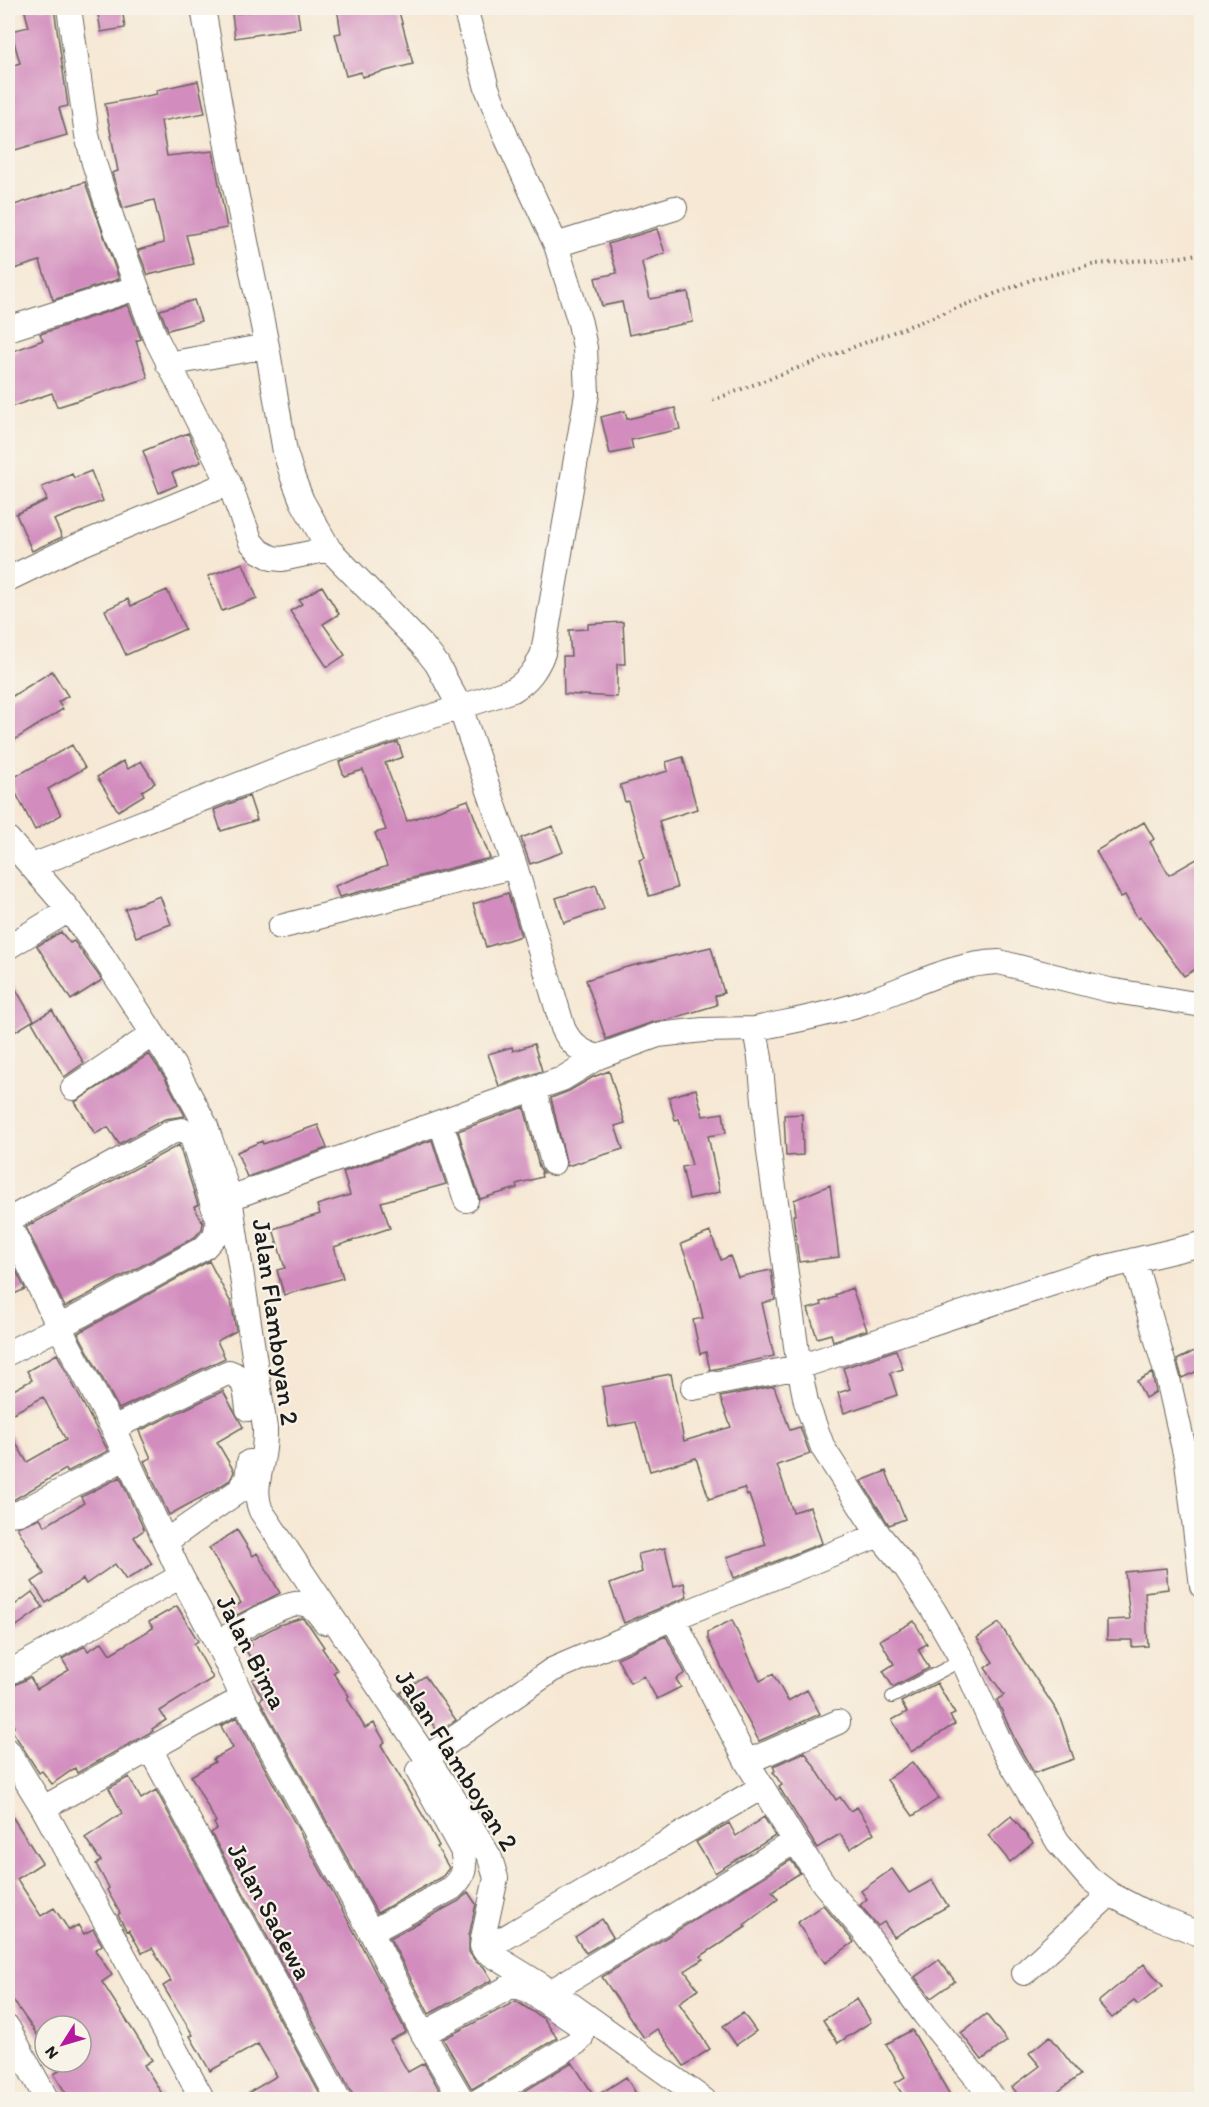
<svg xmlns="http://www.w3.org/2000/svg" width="1209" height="2107" viewBox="0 0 1209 2107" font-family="Itim,sans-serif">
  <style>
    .building { fill: #d28cbe }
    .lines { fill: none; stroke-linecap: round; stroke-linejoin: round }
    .lane-casing { stroke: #68635c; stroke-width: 14 }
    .street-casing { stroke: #68635c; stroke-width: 26 }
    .path { stroke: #68635c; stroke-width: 4; stroke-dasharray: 1.5 4.5; stroke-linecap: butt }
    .lane { stroke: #fff; stroke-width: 12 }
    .street { stroke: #fff; stroke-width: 24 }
    .labels { text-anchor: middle; stroke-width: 4.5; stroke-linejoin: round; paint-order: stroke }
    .street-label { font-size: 26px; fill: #1c1c1c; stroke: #f7f3e8 }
  </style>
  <rect width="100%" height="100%" fill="#f7f3e8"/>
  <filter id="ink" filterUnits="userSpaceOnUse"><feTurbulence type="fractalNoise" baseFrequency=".0167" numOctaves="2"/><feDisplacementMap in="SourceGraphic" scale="12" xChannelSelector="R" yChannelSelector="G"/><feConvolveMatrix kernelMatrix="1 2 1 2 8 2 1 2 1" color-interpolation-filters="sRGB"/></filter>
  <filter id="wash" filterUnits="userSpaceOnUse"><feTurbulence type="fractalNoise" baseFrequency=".008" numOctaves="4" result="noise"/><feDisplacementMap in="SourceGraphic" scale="24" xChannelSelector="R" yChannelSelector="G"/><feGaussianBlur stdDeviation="1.35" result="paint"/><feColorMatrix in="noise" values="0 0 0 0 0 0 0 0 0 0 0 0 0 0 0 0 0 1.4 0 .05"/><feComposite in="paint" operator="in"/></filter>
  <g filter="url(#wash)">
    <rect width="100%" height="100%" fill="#f6e8d4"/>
    <g id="blocks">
      <path class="building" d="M24 8H54L68 106 59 108 67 135 8 152V67L20 63 11 31 29 27Z
        M97 8H122L125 28 101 32Z
        M260 8H297L300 28 235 38 232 14 261 10Z
        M337 8H398L413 64 362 77 361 72 346 76 335 34 341 33Z
        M198 81 205 113 161 121 167 156 213 151 227 228 186 235 194 264 148 275 138 250 164 243 154 200 123 208 112 173 118 171 105 104 157 94 156 90Z
        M85 182 119 279 53 300 40 261 8 271V207Z
        M657 229 665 253 643 261 642 263 650 299 688 292 693 322 629 335 622 302 602 306 595 278 617 273 608 244Z
        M194 300 201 321 168 330 160 310Z
        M128 305 141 339 136 341 148 378 57 407 52 393 8 408V353L43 340 40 334Z
        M675 408 680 429 631 440 633 449 610 454 601 417 625 411 627 419Z
        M188 433 201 462 172 473 177 485 159 493 143 451Z
        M91 471 103 501 54 520 62 537 32 551 16 514 47 500 42 487 72 474 74 478Z
        M243 563 257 598 222 611 208 576Z
        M322 586 339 614 323 624 345 655 327 667 290 611 302 604 299 600Z
        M167 590 185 629 126 655 105 610 128 599 131 606Z
        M623 622 625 664H617V697L564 694 563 656H571L569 630 588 629V624Z
        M52 671 68 696 58 702 63 709 8 744V699Z
        M398 742 403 757 385 763 407 821 468 800 490 858 339 897 335 886 387 866 375 833 386 830 363 770 344 776 339 762Z
        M72 745 85 768 48 789 61 815 35 830 9 780Z
        M683 757 697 809 659 821 677 888 649 896 639 860 645 858 628 801 625 802 620 785 668 771 666 762Z
        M123 761 128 769 141 761 155 783 142 791 144 795 118 811 97 777Z
        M249 796 257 820 221 831 214 810Z
        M1144 822 1154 839 1150 842 1169 875 1202 856V965L1184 976 1140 917 1138 919 1125 895 1121 897 1096 851Z
        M553 826 563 852 530 864 521 838Z
        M596 885 604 909 564 923 556 898Z
        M508 893 521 936 486 947 473 904Z
        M160 896 171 924 136 937 125 909Z
        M61 932 70 943 74 941 102 980 71 1000 37 946Z
        M711 947 724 993 715 996 717 1005 667 1020 653 1022 606 1039 586 980 623 968Z
        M8 976 34 1020 8 1036Z
        M52 1010 84 1063 64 1077 32 1022Z
        M534 1044 542 1071 499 1086 488 1054 512 1047 513 1051Z
        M149 1054 165 1078 185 1116 165 1119 119 1144 108 1127 95 1134 75 1102Z
        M609 1071 625 1123 615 1126 623 1149 567 1166 551 1098 569 1091 593 1077Z
        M696 1089 703 1116 723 1113 726 1133 708 1136 720 1192 689 1199 682 1167 692 1165 679 1119 675 1120 669 1097Z
        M524 1107 539 1167 543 1173H541L542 1177 516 1184 517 1188 480 1199 458 1131Z
        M802 1114 803 1155 786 1156 784 1115Z
        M318 1125 327 1148 247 1177 237 1152 262 1141 263 1144Z
        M432 1140 446 1184 381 1202 390 1228 334 1247 343 1278 284 1295 277 1270 285 1268 273 1229 320 1214 317 1205 350 1195 343 1172Z
        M179 1145 198 1205 194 1207 203 1223 202 1229 195 1237 65 1307 26 1227Z
        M830 1185 839 1257 799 1262 793 1215H796L794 1200Z
        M710 1232 721 1260 730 1256 738 1277 771 1270 775 1300 762 1303 774 1356 710 1370 706 1352 700 1354 693 1320 703 1318 694 1279 681 1244Z
        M8 1254 25 1289 8 1297Z
        M209 1261 230 1301H231L236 1331 217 1341 225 1358 119 1409 78 1333Z
        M852 1288 867 1330 833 1341 831 1334 817 1338 808 1309 822 1305 821 1302 836 1297 835 1295Z
        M1202 1347V1369L1182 1378 1177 1360Z
        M896 1350 903 1369 890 1373 897 1395 844 1413 838 1393 850 1389 843 1368Z
        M57 1354 108 1451 67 1472 66 1469 15 1499 8 1500V1430L27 1462 66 1440 43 1397 8 1416V1393L32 1380 27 1371Z
        M1152 1373 1156 1392 1145 1398 1137 1381Z
        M671 1374 684 1441 731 1427 720 1397 774 1386 790 1430 800 1427 810 1454 777 1465 793 1512 810 1507 822 1543 734 1578 727 1557 766 1545 749 1495H747L744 1488 709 1499 696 1458 650 1471 636 1422 609 1427 602 1387Z
        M223 1391 243 1427 217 1442 234 1471 233 1474 230 1480 213 1491 169 1515 144 1461 151 1458 139 1431Z
        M886 1471 905 1519 889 1525 861 1481Z
        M120 1477 144 1530 134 1537 152 1564 126 1580 115 1564 86 1584 83 1579 46 1603 32 1582 44 1574 17 1527 40 1518 45 1526 84 1503 81 1497Z
        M237 1530 253 1556 257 1553 280 1593 237 1615 233 1608 241 1603 209 1548Z
        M665 1548 674 1586 684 1583 687 1597 624 1623 610 1584 642 1572 638 1554Z
        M1166 1568 1168 1589 1145 1592 1148 1646 1132 1647V1640H1107V1620L1130 1619 1125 1572Z
        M32 1592 43 1607 8 1632V1610Z
        M177 1606 198 1641 194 1644 213 1678 160 1711 166 1720 152 1729 153 1731 77 1773 75 1768 52 1784 42 1771 39 1773 11 1729 14 1727 8 1715V1687L15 1685 30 1677 37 1689 69 1670 62 1659 67 1656 85 1646 88 1651 102 1642 110 1654 153 1628 149 1622Z
        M302 1618 309 1625 324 1647 322 1648 337 1670 333 1673 349 1696 347 1698 365 1728 374 1723 385 1742 381 1745 425 1819 439 1846 437 1847 449 1868 443 1876 377 1913 260 1700 263 1698 252 1680 261 1674 245 1649 252 1645 249 1641 279 1625Z
        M732 1620 760 1681 773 1674 788 1701 807 1690 820 1714 759 1741 738 1702 708 1639V1632Z
        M914 1621 927 1644 918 1649 929 1668 893 1687 883 1671 894 1664 880 1640Z
        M999 1623 1059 1714 1074 1759 1034 1773 1016 1742 997 1700 1004 1695 985 1668 993 1662 977 1638Z
        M666 1636 685 1673 676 1679 681 1687 657 1699 644 1676 630 1683 617 1658Z
        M425 1676 456 1720 438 1732 418 1703 411 1709 400 1693Z
        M937 1683 955 1714 950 1716 955 1724 911 1752 892 1720 907 1712 901 1702Z
        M237 1717 358 1939 406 2032 390 2040 408 2072 424 2063 445 2100H353L352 2093 211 1833 217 1829 214 1823 216 1822 191 1776 215 1762 213 1759 233 1748 221 1726Z
        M805 1752 836 1800 840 1797 850 1811 857 1807 874 1833 850 1849 840 1834 817 1848 779 1787 782 1785 773 1772 775 1771 773 1766Z
        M912 1762 939 1798 913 1816 887 1780Z
        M129 1777 141 1799 156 1790 323 2100H236L277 2076 258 2044 210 2071 190 2036 193 2035 163 1986 171 1981 152 1948 142 1953 129 1930 127 1931 118 1915 120 1913 107 1890 109 1888 96 1864 101 1861 85 1838 122 1813 109 1788Z
        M8 1810 42 1863 17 1879 41 1916 54 1908 69 1930 78 1925 84 1934 93 1929 102 1945 95 1950 112 1975 102 1982 152 2060 144 2065 166 2100H70L54 2074 59 2071 53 2062H81V2026H45V2046L8 1993Z
        M1011 1816 1033 1843 1010 1862 988 1835Z
        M764 1817 775 1836 715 1873 696 1842 729 1823 736 1836Z
        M791 1860 800 1873 772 1891 778 1899 744 1925 746 1927 701 1956 703 1959 685 1971 698 1989 679 2003 710 2049 684 2066 657 2029 644 2038 602 1977Z
        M892 1869 909 1893 932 1880 948 1906 894 1937 884 1922 878 1926 860 1905 867 1899 861 1891Z
        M468 1892 476 1904 469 1936V1952L476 1962 484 1967 492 1980 429 2014 390 1938 459 1901Z
        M823 1905 854 1942 825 1963 797 1923Z
        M602 1919 613 1937 586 1953 575 1937Z
        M939 1960 955 1981 931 1998 915 1977Z
        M1144 1964 1163 1986 1138 2005 1134 2001 1112 2018 1098 2002Z
        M857 1999 871 2022 838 2043 823 2020Z
        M516 2001 544 2019 557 2038 472 2089 443 2039Z
        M743 2013 756 2031 736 2045 723 2026Z
        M986 2014 1007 2041 982 2060 961 2033Z
        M912 2030 953 2100H906L895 2083 905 2077 886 2044Z
        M1050 2036 1080 2075 1047 2100H1022L1012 2087 1040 2066 1029 2053Z
        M572 2062 595 2097 626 2077 640 2100H510Z"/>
    </g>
  </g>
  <g filter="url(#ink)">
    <use href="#blocks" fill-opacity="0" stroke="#68635c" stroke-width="1.5"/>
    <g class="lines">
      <g class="lane-casing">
        <path id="lane" d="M892 1697 962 1660"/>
      </g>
      <g class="street-casing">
        <path id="street" d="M69 8 87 135 94 163 112 219 154 334 229 483 251 542 259 551 272 558 282 559 329 549
          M203 8 228 152 267 346 285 452 293 478 302 501 329 549 422 645 437 664 460 707 515 866 563 1028C570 1044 581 1052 598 1057
          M556 245 675 208
          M8 329 136 288
          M168 364 267 346
          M8 579 68 550 229 483
          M8 839 69 910 102 955 177 1071 206 1126 230 1198 265 1428C265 1434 265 1441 264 1448 262 1469 252 1490 261 1511L466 1817 490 1858 496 1878 483 1938 482 1946 484 1950
          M32 866 322 752 513 690C528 681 536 670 543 653L587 394 585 348 580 323 556 245 507 139 487 88 465 8
          M280 927 515 866
          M8 947 69 910
          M755 1029C791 1021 828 1015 863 1003 908 989 951 963 999 962L1109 990 1202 1005
          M73 1088 153 1034
          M534 1090 553 1163
          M441 1123 466 1200
          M230 1198 493 1103 562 1079 598 1057 658 1035 703 1030 755 1029 760 1058 769 1152 799 1367 806 1402 823 1448 879 1535 906 1568 934 1611 965 1665 1003 1749 1058 1842 1089 1878 1110 1894 1144 1912 1202 1935
          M8 1220 172 1132 182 1130 192 1137 218 1222 215 1236 204 1248 59 1327 8 1353
          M8 1222 59 1327 113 1428 181 1576 217 1643 243 1698 371 1932 423 2034 462 2100
          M1134 1260 1168 1379 1187 1462 1202 1586
          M693 1388 799 1367 1090 1271 1202 1244
          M113 1428 229 1372C246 1377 246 1393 248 1409
          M8 1514 19 1513 125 1458
          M166 1541 240 1490 247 1479 249 1462
          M673 1618 747 1762 795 1841 824 1884 866 1934 925 2015 995 2100
          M217 1643C234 1633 287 1599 304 1604 314 1606 319 1614 325 1622
          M8 1673 181 1576
          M150 1749 339 2100
          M8 1751 43 1808 203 2100
          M426 1758 552 1670 673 1618 879 1535
          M747 1762 838 1722
          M43 1808 243 1698
          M371 1932 452 1888C465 1876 466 1867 462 1850L418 1771
          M484 1950 762 1787
          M484 1950 541 1985
          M1024 1973 1110 1894
          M552 1991 795 1841
          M570 2004 704 2100
          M8 2028 47 2100
          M423 2034 513 1985 528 1990 579 2025 582 2030 581 2038 576 2043 517 2079 480 2100"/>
      </g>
      <path class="path" d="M713 400 1034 279 1096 264 1182 257 1202 253"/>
      <use href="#lane" class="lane"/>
      <use href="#street" class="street"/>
    </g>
  </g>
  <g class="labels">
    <g class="street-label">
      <text transform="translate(276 1322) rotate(82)" y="9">Jalan Flamboyan 2</text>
      <text transform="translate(252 1652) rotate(63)" y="9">Jalan Bima</text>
      <text transform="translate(457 1760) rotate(58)" y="9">Jalan Flamboyan 2</text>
      <text transform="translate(270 1911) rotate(62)" y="9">Jalan Sadewa</text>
    </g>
  </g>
  <rect width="1209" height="2107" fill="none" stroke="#f7f3e8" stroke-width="30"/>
  <g transform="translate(63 2044) rotate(233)"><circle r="28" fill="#f7f3e8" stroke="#9f9d96" stroke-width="1.5"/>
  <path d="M0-4.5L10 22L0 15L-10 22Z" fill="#b5179e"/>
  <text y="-9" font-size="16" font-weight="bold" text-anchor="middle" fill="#1c1c1c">N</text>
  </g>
</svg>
